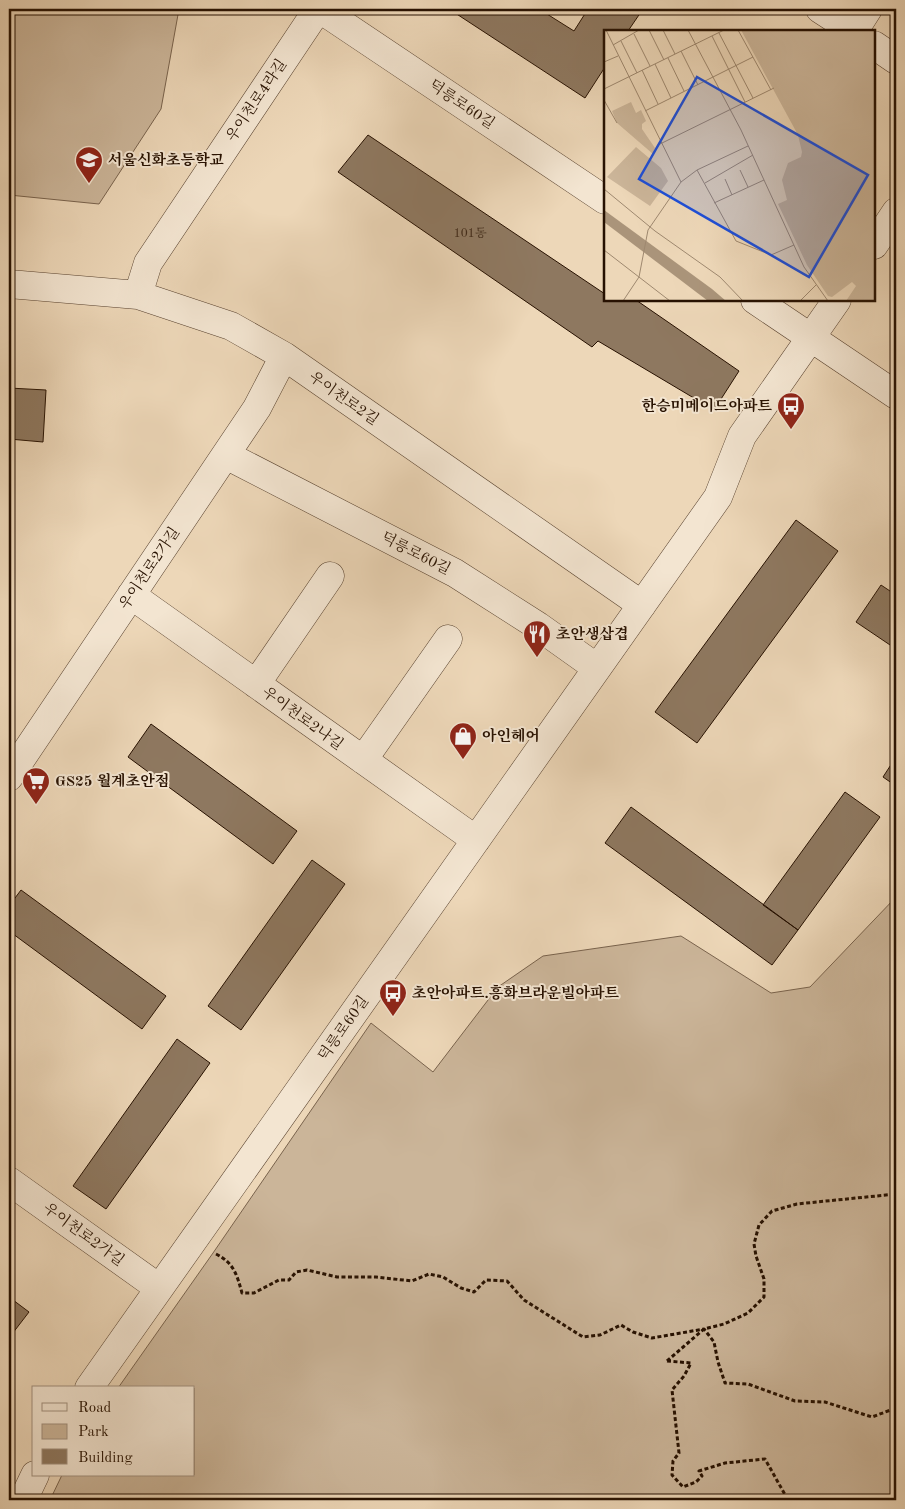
<svg xmlns="http://www.w3.org/2000/svg" width="905" height="1509" viewBox="0 0 905 1509" font-family="'Old Standard TT','Noto Serif KR',serif">
  <style>
    .green { fill: #cbb599; stroke: #79634d }
    .building { fill: #8e7860; stroke: #271101 }
    .lines { fill: none; stroke-linecap: round; stroke-linejoin: round }
    .minor-casing { stroke: #58422f; stroke-width: 29 }
    .path { stroke: #271101; stroke-width: 3; stroke-dasharray: 4 2.5; stroke-linecap: butt }
    .minor { stroke: #f3e5d1; stroke-width: 28 }
    .labels { text-anchor: middle; stroke-width: 4; stroke-linejoin: round; paint-order: stroke }
    .number-label { font-size: 12px; fill: #412b19 }
    .street-label { font-size: 15px; fill: #271101; stroke: #f3e5d1 }
    .poi-label { font-size: 15px; font-weight: bold; fill: #271101; stroke: #f3e5d1; text-anchor: start }
    .inset-road { fill: none; stroke: #9e886f; stroke-width: 1 }
    .view { fill: #1d4ed8; fill-opacity: 0.15; stroke: #1d4ed8; stroke-width: 2.5 }
    .inset-edge { fill: none; stroke: #271101; stroke-width: 2.5 }
  </style>
  <rect width="100%" height="100%" fill="#edd7b8"/>
  <filter id="stains"><feTurbulence type="fractalNoise" baseFrequency=".004" numOctaves="4"/><feColorMatrix values="0 0 0 0 .2 0 0 0 0 .09 0 0 0 0 .02 0 0 0 .5 -.17"/></filter>
  <radialGradient id="worn" r=".72"><stop offset=".6" stop-color="#630" stop-opacity="0"/><stop offset="1" stop-color="#630" stop-opacity=".3"/></radialGradient>
  <path class="green" d="M9 9H179L161 109 99 204 9 195Z
    M896 897V1500H50L62 1475H194V1388H118L213 1253 371 1023 433 1072 498 987 543 956 681 936 771 993 810 987Z"/>
  <path class="building" d="M449 9H539L574 31 588 9H643L628 31H605V67L585 98Z
    M368 135 605 294V300H636L739 371 714 410 598 341 592 347 338 172Z
    M9 388 46 390 43 442 9 439Z
    M796 520 838 551 697 743 655 712Z
    M881 585 896 595V649L856 622Z
    M151 724 297 831 273 864 128 757Z
    M896 757V786L883 777Z
    M845 792 880 817 798 930 763 905Z
    M631 807 798 930 772 965 605 843Z
    M312 860 345 884 241 1030 208 1006Z
    M21 890 166 996 142 1029 9 931V906Z
    M177 1039 210 1063 106 1209 73 1186Z
    M9 1297 29 1312 9 1338Z"/>
  <g class="lines">
    <g class="minor-casing">
      <path id="minor" d="M320 9 605 200
        M820 9 854 31
        M854 31 868 9
        M874 45 896 60
        M874 245 896 212
        M9 284 138 295 231 326 284 356 642 605
        M138 295 148 263 318 9
        M755 300 896 395
        M226 455 455 573 538 626 597 668
        M131 595 476 840
        M256 684 330 576
        M363 760 448 639
        M9 777 257 408 284 356
        M9 1181 159 1288
        M89 1388 718 497 742 436 837 300
        M23 1500 35 1475"/>
    </g>
    <path class="path" d="M216 1254C234 1263 237 1275 242 1293H254L279 1280H289L296 1272 307 1270 337 1277H376L412 1281 429 1274 443 1277 461 1288 474 1292 486 1280 507 1281 524 1300 583 1337 600 1335 621 1325 633 1332 652 1338 704 1329 714 1342 718 1362 725 1383 748 1384 795 1401 825 1402 872 1417 896 1408
      M667 1361 704 1329 724 1324 748 1313 764 1297V1279L756 1256 754 1244 759 1225 772 1211 797 1204 896 1194
      M667 1361 691 1363 684 1376 672 1390 679 1453 673 1461 672 1475 683 1487 696 1482 702 1476 699 1471 725 1463 765 1459 788 1500"/>
    <use href="#minor" class="minor"/>
  </g>
  <defs>
    <g id="school-pin" transform="scale(1.4375)"><path d="M0 17L-7.5 6A9.5 9.5 0 1 1 7.5 6Z" fill="#8f2418" stroke="#f3e5d1"/><path d="M0-5L7-2L0 1L-7-2ZM-4 1L0 2.5L4 1V4Q0 6-4 4Z" fill="#fff"/></g>
    <g id="bus-pin" transform="scale(1.4375)"><path d="M0 17L-7.5 6A9.5 9.5 0 1 1 7.5 6Z" fill="#8f2418" stroke="#f3e5d1"/><path d="M-5-6H5V4H4V6H2V4H-2V6H-4V4H-5ZM-3.5-4V0h7V-4ZM-3.5 1.2v1.5H-2V1.2ZM2 1.2v1.5H3.5V1.2Z" fill="#fff"/></g>
    <g id="restaurant-pin" transform="scale(1.4375)"><path d="M0 17L-7.5 6A9.5 9.5 0 1 1 7.5 6Z" fill="#8f2418" stroke="#f3e5d1"/><path d="M-5-6h1v4h1v-4h1v4h1v-4h1v5L-1.5 .5V6h-2V.5L-5-1ZM5-6V6H3V1.5H1.5Q1.5-4 5-6Z" fill="#fff"/></g>
    <g id="shop-pin" transform="scale(1.4375)"><path d="M0 17L-7.5 6A9.5 9.5 0 1 1 7.5 6Z" fill="#8f2418" stroke="#f3e5d1"/><path d="M-5-2.5h2.3a2.7 3.5 0 0 1 5.4 0H5L5.5 6h-11ZM-1.5-2.5h3a1.5 2.3 0 0 0-3 0Z" fill="#fff"/></g>
    <g id="supermarket-pin" transform="scale(1.4375)"><path d="M0 17L-7.5 6A9.5 9.5 0 1 1 7.5 6Z" fill="#8f2418" stroke="#f3e5d1"/><path d="M-6-5.5h2.5l.6 2H6L4.5 2H-2.5L-4.4-4H-6ZM-1.5 3.2a1.3 1.3 0 1 0 .1 0ZM3 3.2a1.3 1.3 0 1 0 .1 0Z" fill="#fff"/></g>
  </defs>
  <g fill-rule="evenodd">
    <use href="#school-pin" x="89" y="160"/>
    <use href="#bus-pin" x="791" y="406"/>
    <use href="#restaurant-pin" x="537" y="634"/>
    <use href="#shop-pin" x="463" y="736"/>
    <use href="#supermarket-pin" x="36" y="781"/>
    <use href="#bus-pin" x="393" y="993"/>
  </g>
  <g class="labels">
    <g class="number-label">
      <text x="470" y="237">101동</text>
    </g>
    <g class="street-label">
      <text transform="translate(256 100) rotate(-56)" y="5">우이천로4라길</text>
      <text transform="translate(462 104) rotate(34)" y="5">덕릉로60길</text>
      <text transform="translate(344 398) rotate(35)" y="5">우이천로2길</text>
      <text transform="translate(416 553) rotate(27)" y="5">덕릉로60길</text>
      <text transform="translate(149 568) rotate(-56)" y="5">우이천로2가길</text>
      <text transform="translate(303 718) rotate(36)" y="5">우이천로2나길</text>
      <text transform="translate(343 1028) rotate(-55)" y="5">덕릉로60길</text>
      <text transform="translate(84 1234) rotate(36)" y="5">우이천로2가길</text>
    </g>
    <g class="poi-label">
      <text x="108" y="165">서울신화초등학교</text>
      <text x="772" y="411" text-anchor="end">한승미메이드아파트</text>
      <text x="556" y="639">초안생삽겹</text>
      <text x="482" y="741">아인헤어</text>
      <text x="55" y="786">GS25 월계초안점</text>
      <text x="412" y="998">초안아파트.흥화브라운빌아파트</text>
    </g>
  </g>
  <g transform="translate(604 30)">
    <rect width="271" height="271" fill="#edd7b8"/>
    <path d="M137 0H271V271H242L252 256 248 252 228 267 224 266 203 235 174 174 183 170 178 150 184 133 197 127 198 122 194 105ZM27 72 32 83 37 80 42 91 38 94V99L51 118 49 124 13 93 8 81ZM32 117 57 138 64 151 46 176 3 147Z" fill="#cbb599"/>
    <path d="M0 180 108 259 122 271H104L0 192Z" fill="#aa947a"/>
    <path class="inset-road" d="M2 0 77 152M45 0 60 30M59 0 71 24M84 0 137 100 200 237 224 271M134 0 167 60M115 3 149 68M30 4 46 36M108 6 141 72M17 11 33 43M9 15 35 0M77 21 94 55M64 28 80 61M0 32 14 26M51 34 67 68M38 40 54 74M0 59 120 0M0 70 13 93M41 81 149 27M56 114 170 58M93 140 132 211 167 225 190 215M136 140 144 157M121 149 128 165M101 153 149 125M0 159 51 201 116 247 139 271M110 173 160 150M0 220 66 271M35 247 44 200 77 152 93 140 144 116M19 271 35 247M196 271 212 255"/>
    <path class="view" d="M93 47 264 145 205 247 35 149Z"/>
    <rect width="271" height="271" class="inset-edge"/>
  </g>
  <rect width="905" height="1509" fill="none" stroke="#edd7b8" stroke-width="30"/>
  <rect x="10" y="10" width="885" height="1489" fill="none" stroke="#271101" stroke-width="2.5"/>
  <rect x="15" y="15" width="875" height="1479" fill="none" stroke="#271101"/>
  <rect x="32" y="1386" width="162" height="90" fill="#f3e5d1" stroke="#a1907e"/>
  <rect x="42" y="1403" width="25" height="8" fill="#f3e5d1" stroke="#a1907e"/>
  <text x="78" y="1412" font-size="15" fill="#271101">Road</text>
  <rect x="42" y="1424" width="25" height="15" fill="#cbb599" stroke="#a1907e"/>
  <text x="78" y="1436" font-size="15" fill="#271101">Park</text>
  <rect x="42" y="1449" width="25" height="15" fill="#8e7860" stroke="#a1907e"/>
  <text x="78" y="1462" font-size="15" fill="#271101">Building</text>
  <rect width="100%" height="100%" filter="url(#stains)"/>
  <rect width="100%" height="100%" fill="url(#worn)"/>
</svg>
